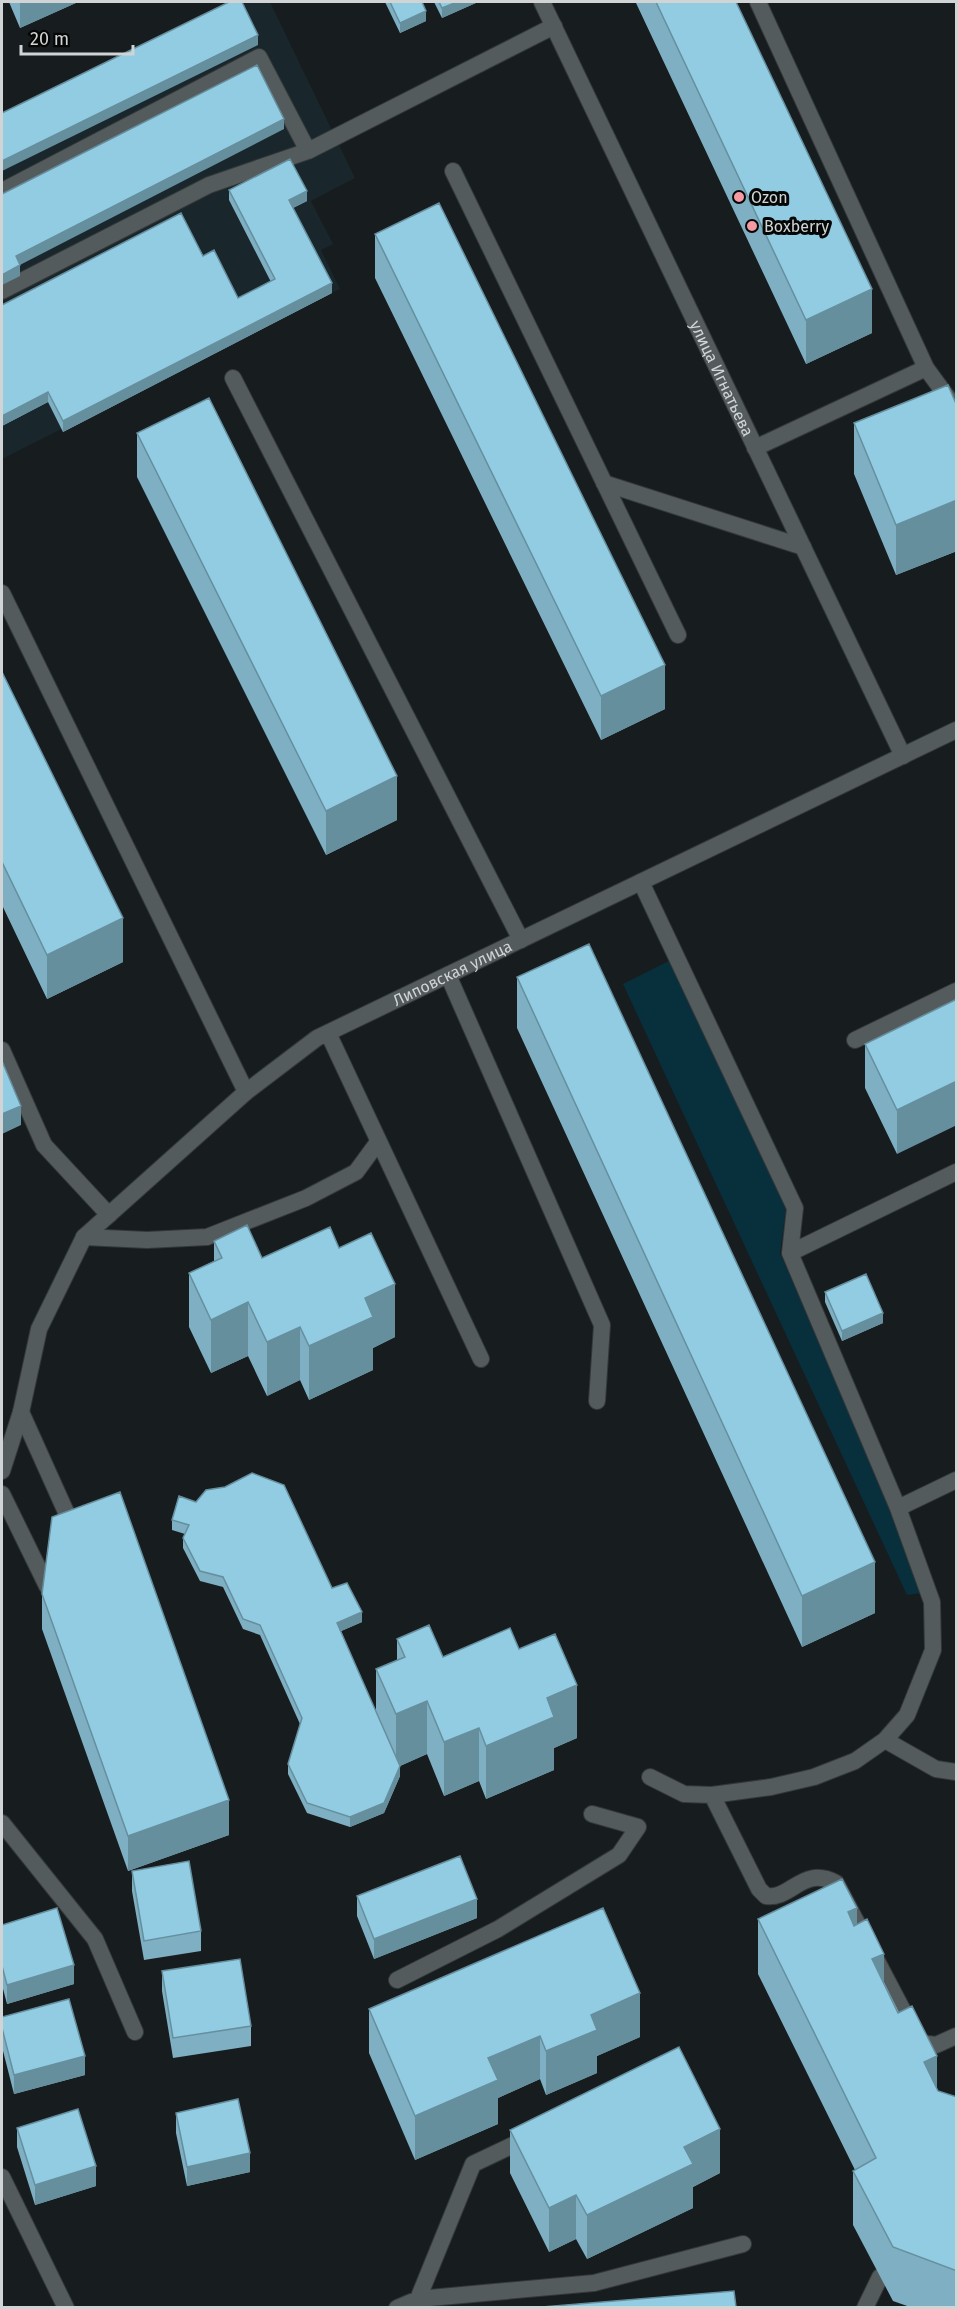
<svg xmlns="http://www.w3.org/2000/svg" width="958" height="2309" viewBox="0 0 958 2309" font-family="'Fira Sans',sans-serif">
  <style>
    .built { fill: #19262b }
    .green { fill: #082f3c }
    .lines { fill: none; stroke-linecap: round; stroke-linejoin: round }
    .service-casing { stroke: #34383a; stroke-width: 18 }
    .minor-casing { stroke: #34383a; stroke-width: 18 }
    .service { stroke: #545b5d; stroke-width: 16 }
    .minor { stroke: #545b5d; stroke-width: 16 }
    .wall { fill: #7eafc2 }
    .shaded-wall { fill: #668f9e }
    .building { fill: #92cce2; stroke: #668f9e; stroke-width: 1.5 }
    .poi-dot { fill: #f49aa3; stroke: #050707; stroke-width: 2 }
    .labels { text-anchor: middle; stroke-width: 6; stroke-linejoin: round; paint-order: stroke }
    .poi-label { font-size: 16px; fill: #d0d4d5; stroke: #050707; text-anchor: start }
    .street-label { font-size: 16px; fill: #d0d4d5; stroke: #050707 }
  </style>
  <rect width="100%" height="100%" fill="#171c1f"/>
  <path class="built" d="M236 2H270L355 178 311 201 333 244 321 250 340 289 2 459V113Z"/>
  <path class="green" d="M669 961 786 1209 780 1253 891 1511 922 1593 907 1595 623 984Z"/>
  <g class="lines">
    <g class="service-casing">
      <path id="service" d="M758 2 926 368 956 409
        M453 171 678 635
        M2 191 259 57 308 151
        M2 291 209 185 308 151 554 26
        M233 378 521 940
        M755 448 926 368
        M604 483 803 547
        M2 593 246 1092
        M641 882 795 1208 790 1253 898 1508 932 1602 933 1650 907 1715 885 1740 855 1761 814 1777 771 1787 712 1795 684 1794 650 1777
        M448 975 602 1325 597 1401
        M328 1033 481 1359
        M855 1040 956 991
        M84 1237 147 1240 207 1237 306 1198 356 1172 378 1142
        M790 1253 956 1172
        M21 1412 75 1532
        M2 1494 47 1586
        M898 1508 956 1480
        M885 1740 936 1769 956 1772
        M712 1795 759 1889 766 1896C791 1900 803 1865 836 1883L920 2043 936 2045 956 2036
        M2 1823 95 1939 135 2032
        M397 1980 498 1929 619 1855 638 1827 592 1814
        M418 2299 594 2283 743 2244
        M397 2308 418 2299 473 2164 530 2137
        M865 2308 880 2277"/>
    </g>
    <g class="minor-casing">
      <g id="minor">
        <path id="s1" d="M542 2 903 756"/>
        <path d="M2 1050 44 1145 109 1215"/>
        <path id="s2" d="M2 1471 21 1412 39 1329 84 1237 246 1092 317 1038 956 730"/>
        <path d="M2 2177 66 2308"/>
      </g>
    </g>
    <use href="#service" class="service"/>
    <use href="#minor" class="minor"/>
  </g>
  <path class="wall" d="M9 2H78L20 28Z
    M385 2H422L426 21 400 33Z
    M434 2H478L442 18Z
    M636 2H736L872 333 806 364 636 3Z
    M229 190 307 201 293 208 332 293 63 432 48 402 2 426V305L203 256 238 298 271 282 229 200Z
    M375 234 665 709 601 740 375 278Z
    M957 406V551L896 575 854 474V423Z
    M137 433 397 820 326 855 137 477Z
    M2 672 123 962 47 999 2 905Z
    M517 977 875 1613 802 1647 517 1028Z
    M957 999 897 1154 865 1088V1044Z
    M214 1241 262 1258 339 1248 395 1337 373 1348V1370L309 1400 300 1380 267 1396 248 1356 211 1373 189 1327V1273L214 1261Z
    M825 1292 883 1323 842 1341 825 1302Z
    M179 1496 332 1588 362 1622 341 1631 376 1713V1669L397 1660V1639L443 1657 519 1649 577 1738 554 1748V1770L486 1799 479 1781 444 1796 427 1754 400 1766V1776L384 1813 350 1827 307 1813 288 1774V1764L300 1724 260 1635 243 1629 223 1587 200 1581 183 1548V1538L185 1534 172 1530V1520Z
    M42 1594 229 1835 128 1871 42 1629Z
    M132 1871 201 1931V1951L144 1960 132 1891Z
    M357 1896 477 1918 374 1959 357 1916Z
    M758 1919 857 1924 884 1982 938 2091 957 2097V2307H910L893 2301 853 2225V2171L855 2170 758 1974Z
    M2 1925 74 1984 7 2004 2 1985Z
    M162 1971 251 2026V2046L173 2058 162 1991Z
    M369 2009 640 2037 597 2056V2073L546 2095 540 2079 498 2098V2124L415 2160 369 2053Z
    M2 2017 85 2075 14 2094 2 2047Z
    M176 2113 250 2172 187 2186 176 2133Z
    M17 2128 96 2186 35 2205 17 2147Z
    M510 2130 720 2173 693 2187V2208L587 2259 576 2239 549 2252 510 2173Z"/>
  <path class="shaded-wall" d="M20 2H78L20 28Z
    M457 2H478L442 18V8Z
    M426 11V21L400 33V23Z
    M258 35V45L2 171V161Z
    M284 119V129L16 267V256Z
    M307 191V201L289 210V200Z
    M20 265V276L2 285V275Z
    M332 283V293L63 432V421Z
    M872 289V333L806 364V320Z
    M48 392V402L2 426V416Z
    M957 500V551L896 575V525Z
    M665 665V709L601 740V696Z
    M397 776V820L326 855V811Z
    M123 918V962L47 999V955Z
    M957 1081V1125L897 1154V1110Z
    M21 1106V1125L2 1134V1114Z
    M395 1284V1337L373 1348V1370L309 1400V1346L365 1298Z
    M248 1302V1356L211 1373V1320Z
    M883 1313V1323L842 1341V1331Z
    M300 1327V1380L267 1396V1342Z
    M875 1562V1613L802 1647V1596Z
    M362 1612V1622L337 1633V1623Z
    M577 1685V1738L554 1748V1770L486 1799V1746L547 1698Z
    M427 1701V1754L400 1766V1776L384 1813 350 1827V1817L396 1768V1714Z
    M479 1728V1781L444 1796V1742Z
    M229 1800V1835L128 1871V1836Z
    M477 1899V1918L374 1959V1939Z
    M857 1908V1963L848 1912Z
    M884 1954V2008L872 1959Z
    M74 1965V1984L7 2004V1985Z
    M640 1993V2037L597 2056V2073L546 2095V2051L591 2015Z
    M540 2036V2079L498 2098V2124L415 2160V2116L488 2058Z
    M85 2056V2075L14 2094V2075Z
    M937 2056V2110L924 2062Z
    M720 2129V2173L693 2187V2208L587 2259V2215L684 2147Z
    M250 2153V2172L187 2186V2167Z
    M96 2166V2186L35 2205V2185Z
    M576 2195V2239L549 2252V2208Z"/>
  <path class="building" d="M229 2H242L258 35 2 161V113Z
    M390 2H422L426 11 400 23Z
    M439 2H457L442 8Z
    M656 2H736L872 289 806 320Z
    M257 65 284 119 16 256 20 265 2 275V194Z
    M290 159 307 191 289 200 332 283 63 421 48 392 2 416V305L181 213 203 256 214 250 238 298 275 279 229 190Z
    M439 203 665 665 601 696 375 234Z
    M948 385 957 406V500L896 525 854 423Z
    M209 398 397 776 326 811 137 433Z
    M2 672 123 918 47 955 2 862Z
    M589 944 875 1562 802 1596 517 977Z
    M957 999V1081L897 1110 865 1044Z
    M2 1061 21 1106 2 1114Z
    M247 1225 262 1258 330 1227 339 1248 371 1233 395 1284 365 1298 373 1317 309 1346 300 1327 267 1342 248 1302 211 1320 189 1273 222 1258 214 1241Z
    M866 1274 883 1313 842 1331 825 1292Z
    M252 1473 284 1485 332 1588 347 1583 362 1612 337 1623 400 1766 384 1803 350 1817 307 1803 288 1764 302 1718 260 1625 243 1619 223 1577 200 1571 183 1538 189 1525 172 1520 179 1496 196 1502 206 1490 225 1487Z
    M120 1492 229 1800 128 1836 42 1594 52 1517Z
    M429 1625 443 1657 510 1628 519 1649 555 1634 577 1685 547 1698 554 1717 486 1746 479 1728 444 1742 427 1701 396 1714 376 1669 405 1657 397 1639Z
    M460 1856 477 1899 374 1939 357 1896Z
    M189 1861 201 1931 144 1941 132 1871Z
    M842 1879 857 1908 848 1912 854 1926 867 1919 884 1954 872 1959 898 2013 912 2006 937 2056 924 2062 938 2091 957 2097V2271L893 2247 853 2171 876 2158 758 1919Z
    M57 1908 74 1965 7 1985 2 1966V1925Z
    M603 1908 640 1993 591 2015 597 2030 546 2051 540 2036 488 2058 498 2080 415 2116 369 2009Z
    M240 1959 251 2026 173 2038 162 1971Z
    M69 1999 85 2056 14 2075 2 2028V2017Z
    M679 2047 720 2129 684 2147 693 2164 587 2215 576 2195 549 2208 510 2130Z
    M238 2099 250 2153 187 2167 176 2113Z
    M78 2109 96 2166 35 2185 17 2128Z
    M734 2291 736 2307H542Z"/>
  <g class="poi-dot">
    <circle cx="739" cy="197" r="6"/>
    <circle cx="752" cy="226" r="6"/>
  </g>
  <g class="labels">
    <g class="poi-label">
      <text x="751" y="203">Ozon</text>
      <text x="764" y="232">Boxberry</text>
    </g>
    <g class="street-label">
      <text dy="6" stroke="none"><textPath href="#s1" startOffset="417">улица Игнатьева</textPath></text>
      <text dy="6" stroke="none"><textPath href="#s2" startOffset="706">Липовская улица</textPath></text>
    </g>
  </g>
  <rect width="958" height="2309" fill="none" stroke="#d0d4d5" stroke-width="6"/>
  <path d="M21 45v9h112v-9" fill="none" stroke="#d0d4d5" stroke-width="3"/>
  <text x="30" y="45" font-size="18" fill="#d0d4d5" stroke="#050707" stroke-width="4.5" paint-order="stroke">20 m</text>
</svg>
